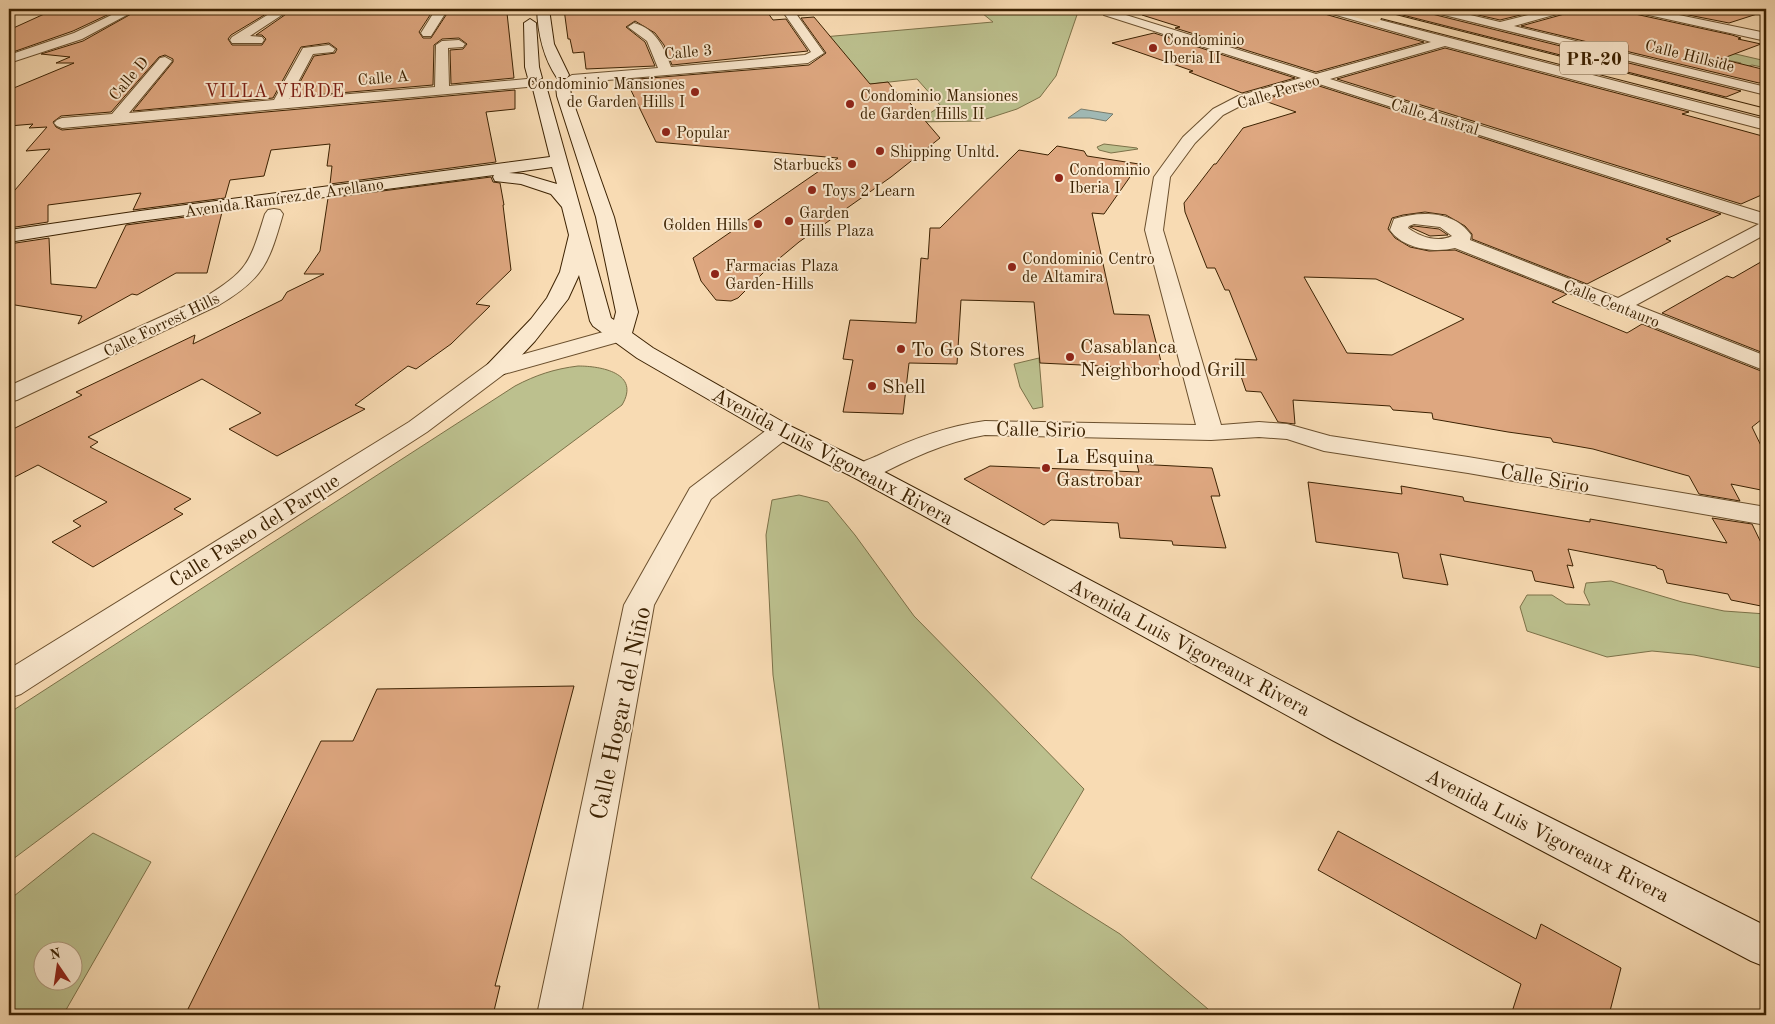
<svg xmlns="http://www.w3.org/2000/svg" width="1775" height="1024" viewBox="0 0 1775 1024" font-family="'Old Standard TT',serif">
  <style>
    .green { fill: #bcc08e; stroke: #7c7148; fill-rule: evenodd }
    .water { fill: #a0b9b5; stroke: #787d6d }
    .building { fill: #dea780; stroke: #3c2202; fill-rule: evenodd }
    .lines { fill: none; stroke-linecap: round; stroke-linejoin: round }
    .street-casing { stroke: #6b502e; stroke-width: 2 }
    .secondary-casing { stroke: #3c2202; stroke-width: 2 }
    .highway-casing { stroke: #3c2202; stroke-width: 2 }
    .street { fill: #fae8ce; fill-rule: evenodd }
    .secondary { fill: #fae8ce; fill-rule: evenodd }
    .highway { fill: #f8dbb3; fill-rule: evenodd }
    .poi-dot { fill: #8f2418; stroke: #fae8ce; stroke-width: 2 }
    .labels { text-anchor: middle; stroke-width: 4; stroke-linejoin: round; paint-order: stroke }
    .far-poi-label { font-size: 16px; fill: #3c2202; stroke: #fae8ce; text-anchor: start }
    .far-street-label { font-size: 16px; fill: #3c2202; stroke: #fae8ce }
    .far-neighbourhood-label { font-size: 18px; letter-spacing: 1px; fill: #7a1f14; stroke: #fae8ce }
    .shield { fill: #fae8ce; stroke: #755d3f; stroke-width: 1 }
    .shield-label { font-size: 19px; font-weight: bold; fill: #3c2202 }
    .poi-label { font-size: 20px; fill: #3c2202; stroke: #fae8ce; text-anchor: start }
    .street-label { font-size: 20px; fill: #3c2202; stroke: #fae8ce }
    .near-street-label { font-size: 24px; fill: #3c2202; stroke: #fae8ce }
  </style>
  <rect width="100%" height="100%" fill="#f8dbb3"/>
  <filter id="stains"><feTurbulence type="fractalNoise" baseFrequency=".004" numOctaves="4"/><feColorMatrix values="0 0 0 0 .2 0 0 0 0 .09 0 0 0 0 .02 0 0 0 .5 -.17"/></filter>
  <radialGradient id="worn" r=".72"><stop offset=".6" stop-color="#630" stop-opacity="0"/><stop offset="1" stop-color="#630" stop-opacity=".3"/></radialGradient>
  <path class="green" d="M977 9H1079L1056 76 1040 97 1017 109 980 121 916 122 941 106 917 79 862 85 848 58 823 37 993 22Z
    M1714 49 1766 61V68L1752 65 1736 71 1741 63 1704 55Z
    M1104 144 1137 148 1138 149 1111 153 1099 150 1097 147Z
    M1039 358 1043 407 1033 409 1020 387 1014 364Z
    M578 366C601 366 641 373 622 405L9 862V713L515 386C536 375 554 369 578 366Z
    M799 495 828 502 855 535 914 616 1084 789 1031 878 1120 934 1215 1015H820L773 675 766 535 772 500Z
    M1611 581 1682 602 1724 611 1766 614V669L1694 655 1652 651 1607 657 1527 631 1520 607 1527 595H1552L1566 604 1590 605 1584 592 1586 583Z
    M93 833 151 862 63 1015H9V900ZM42 952H72V982H42Z"/>
  <path class="water" d="M1081 109 1113 114 1106 121 1090 118H1068Z"/>
  <path class="building" d="M78 9H120L73 31 13 52 9 51V30L53 10Z
    M140 9H265L262 11H271L231 35 228 39 232 45H262L266 39 262 35H256L292 10 434 9 419 32 423 38H431L450 9H501L498 14 507 13 514 78 451 84 450 50 463 49 467 44 459 38 442 39 434 45 433 85 292 97 314 56 335 53 337 49 329 43 301 47 273 98 133 111 173 62V59L165 55 159 57 111 112 61 116 53 122 56 127 62 130 515 90V109L486 112 496 162 330 184 332 166H327L330 144 271 150 264 176 230 180 225 198 133 210 141 193 48 205V222L9 228V197L50 149 26 151 47 127 29 128 33 124 9 126V90L74 63H56L70 57 41 54 83 41Z
    M564 9H698L699 11 765 9 773 20 786 19 808 51 672 65 664 45 655 33 635 21 626 27 645 42 655 66 586 69 584 52 573 53 570 39H568Z
    M1143 9H1318L1321 13 1424 42 1316 72 1175 28 1180 27 1142 15Z
    M1379 9H1424L1428 13 1741 91 1726 97Z
    M1452 9H1545L1500 20Z
    M1572 9H1627L1635 14 1732 35 1741 38 1738 39 1761 44 1721 59 1766 70V81L1759 83 1521 26 1568 13Z
    M1658 9H1756L1757 14 1729 23Z
    M814 17 870 84 888 82 900 97 904 96 940 138 891 177 799 242 769 267 738 298 731 301 716 300 701 281 693 258 838 158 656 142 626 80 809 65 826 53 801 18Z
    M1154 33 1295 78 1242 93 1189 72 1193 71 1112 43Z
    M1445 48 1689 112 1682 114 1766 137V193L1741 204 1337 79Z
    M1316 85 1721 214 1666 239 1671 241 1587 284 1472 239V234L1465 226 1446 215 1425 212 1403 215 1392 218 1388 229 1395 238 1410 247 1429 251 1455 250 1567 294 1552 302 1627 333 1642 324 1766 373V416L1752 427 1766 456V491L1731 484 1740 501 1699 494 1689 476 1685 475 1593 449 1553 442 1551 438 1508 432 1433 419 1432 413 1393 410 1390 406 1293 400 1295 424 1278 422 1261 392 1246 391 1235 359 1257 360 1229 290H1225L1215 268H1207L1185 212 1184 203 1214 164H1216L1243 128 1296 112 1262 100ZM1304 277 1376 279 1464 319 1392 355 1347 353Z
    M1057 146 1084 151 1087 156 1139 164 1104 214 1092 213 1114 314 1149 315 1163 369 1040 363 1034 302 961 300 957 364 909 363 903 414 843 412 853 360 843 359 850 320 916 323 921 258 928 259 930 228H940L1019 150 1048 155Z
    M491 177 493 182 500 183 504 205H503L511 270 476 304 490 306 451 344 416 369 408 366 355 405 365 409 277 456 229 429 261 413 202 379 88 437 98 442 90 447 191 499 174 509 183 514 93 567 52 542 81 526 73 521 107 502 38 465 9 480V431L82 395 76 392 195 335 193 344 282 300 287 292 324 274H304L320 251 328 198Z
    M222 212 207 273H176L137 295 132 294 78 324 82 316 9 304V244L49 238 51 284 96 288 126 225Z
    M1414 226 1439 229 1448 235 1430 236 1410 227Z
    M1766 259V354L1662 313 1727 276 1733 278Z
    M1137 464 1212 468 1220 496H1211L1226 548 1173 545 1172 541 1120 538 1118 523 1051 520 1044 525 964 479 990 466 1139 472Z
    M1308 482 1402 494 1401 486 1463 497 1464 501 1590 522V519L1727 543 1712 518 1752 524 1766 553V607L1731 600 1728 594 1667 583 1663 570 1657 568 1656 566 1568 549 1573 566 1567 565 1574 588 1535 581 1532 571 1440 554 1448 585 1403 578 1398 553 1316 542Z
    M574 686 495 986H500L493 1015H185L321 741H353L377 689Z
    M1338 831 1536 939 1541 924 1621 968 1609 1015H1511L1521 984 1318 870Z"/>
  <g class="lines">
    <g class="street-casing">
      <path id="street" d="M124 9H138L82 39 9 63V55L74 33Z
        M277 9H291L250 36 262 37 264 40 262 43H232L230 40 232 37Z
        M436 9H448L431 36H423L421 33Z
        M781 9H838L832 12 797 15 824 53 808 63 572 83 565 79 572 75 658 68 647 41 628 27 634 23C656 29 664 47 671 67L805 55 811 52Z
        M1101 9H1113V11L1316 74 1431 42 1322 11 1320 9H1338L1766 120V130L1445 46 1330 79 1766 214V234L1636 305 1766 356V371L1455 248C1435 253 1403 249 1390 230L1394 219C1419 211 1454 210 1471 235L1470 240 1618 298 1759 224 1316 83 1248 102 1223 115 1195 143 1170 177 1163 230 1221 425 1259 422 1287 424 1330 436 1468 457 1766 507V525L1468 473 1324 451 1287 439 1259 437 1211 440 985 435C945 442 909 459 873 478L864 480 855 478 851 472C857 463 867 460 877 456 912 439 947 426 985 421L1196 425 1145 230 1154 177 1183 137 1213 109 1238 96 1301 78 1104 15ZM1414 224 1440 227 1452 236C1438 243 1420 237 1408 228L1409 226Z
        M1426 9H1445L1500 22 1552 9H1570L1568 11 1514 26 1766 87V95L1428 11Z
        M1629 9H1650L1766 33V41L1635 12Z
        M459 40 465 44 463 47 448 48 449 86 527 79 534 83 527 87 62 128 57 126 54 123 57 120 62 118 112 114 160 58 165 57 172 61 129 113 274 100 303 48 329 45 335 49 333 52 313 54 289 99 435 87 436 45 442 41Z
        M274 209 280 210 283 214C269 263 264 278 219 305L17 400 9 402V386L205 297C249 270 250 262 265 214L268 210Z
        M621 327 629 329 632 334 629 339 504 374 427 432 21 694 9 698V669L409 422 488 364Z
        M781 424 790 426 793 431 790 436 711 499 654 605 581 1015H537L624 605 690 488 772 426Z"/>
    </g>
    <g class="secondary-casing">
      <path id="secondary" d="M537 9H549L554 44 569 75 567 78H557C543 57 538 34 537 9Z
        M530 19 536 23 539 67 542 78 535 82 528 78 525 67 524 23Z
        M563 82 570 86 571 96 614 217 638 312 632 333 653 348 790 426 873 466 1356 720 1766 926V967L1751 961 1332 740 855 478 772 436 637 358 593 326 590 321 579 275 568 299 535 341 504 374 496 376 488 374 485 369 488 364 531 319 547 298 560 272 569 235 562 207 551 194 521 184 495 181 493 177 494 175 140 221 9 242V230L140 211 550 157 533 89 540 85 547 89 611 318 614 320 616 312 596 217 557 96 556 86ZM552 167 557 184 523 174 509 173Z"/>
    </g>
    <g class="highway-casing">
      <path id="highway" d="M1330 9H1372L1766 109V117L1381 18 1380 21 1376 23 1332 11Z"/>
    </g>
    <use href="#street" class="street"/>
    <use href="#secondary" class="secondary"/>
    <use href="#highway" class="highway"/>
  </g>
  <g class="poi-dot">
    <circle cx="1153" cy="48" r="5"/>
    <circle cx="695" cy="92" r="5"/>
    <circle cx="850" cy="104" r="5"/>
    <circle cx="666" cy="132" r="5"/>
    <circle cx="880" cy="151" r="5"/>
    <circle cx="852" cy="164" r="5"/>
    <circle cx="1059" cy="178" r="5"/>
    <circle cx="812" cy="190" r="5"/>
    <circle cx="789" cy="221" r="5"/>
    <circle cx="758" cy="224" r="5"/>
    <circle cx="1012" cy="267" r="5"/>
    <circle cx="715" cy="274" r="5"/>
    <circle cx="901" cy="349" r="5"/>
    <circle cx="1070" cy="357" r="5"/>
    <circle cx="872" cy="386" r="5"/>
    <circle cx="1046" cy="468" r="5"/>
  </g>
  <g class="labels">
    <g class="far-poi-label">
      <text x="1163" y="45">Condominio<tspan x="1163" dy="18">Iberia II</tspan></text>
      <text x="685" y="89" text-anchor="end">Condominio Mansiones<tspan x="685" dy="18">de Garden Hills I</tspan></text>
      <text x="860" y="101">Condominio Mansiones<tspan x="860" dy="18">de Garden Hills II</tspan></text>
      <text x="676" y="138">Popular</text>
      <text x="890" y="157">Shipping Unltd.</text>
      <text x="842" y="170" text-anchor="end">Starbucks</text>
      <text x="1069" y="175">Condominio<tspan x="1069" dy="18">Iberia I</tspan></text>
      <text x="822" y="196">Toys 2 Learn</text>
      <text x="799" y="218">Garden<tspan x="799" dy="18">Hills Plaza</tspan></text>
      <text x="748" y="230" text-anchor="end">Golden Hills</text>
      <text x="1022" y="264">Condominio Centro<tspan x="1022" dy="18">de Altamira</tspan></text>
      <text x="725" y="271">Farmacias Plaza<tspan x="725" dy="18">Garden-Hills</tspan></text>
    </g>
    <g class="far-street-label">
      <text transform="translate(688 51) rotate(-5)" y="6">Calle 3</text>
      <text transform="translate(1690 55) rotate(14)" y="6">Calle Hillside</text>
      <text transform="translate(383 77) rotate(-5)" y="6">Calle A</text>
      <text transform="translate(128 78) rotate(-50)" y="6">Calle D</text>
      <text transform="translate(1278 91) rotate(-17)" y="6">Calle Perseo</text>
      <text transform="translate(1435 116) rotate(17)" y="6">Calle Austral</text>
      <text transform="translate(284 197) rotate(-8)" y="6">Avenida Ramírez de Arellano</text>
      <text transform="translate(1612 303) rotate(22)" y="6">Calle Centauro</text>
      <text transform="translate(161 324) rotate(-26)" y="6">Calle Forrest Hills</text>
    </g>
    <g class="far-neighbourhood-label">
      <text x="275" y="97">VILLA VERDE</text>
    </g>
    <rect class="shield" x="1560" y="41.5" width="68" height="33" rx="4"/>
    <g class="shield-label">
      <text x="1594" y="65">PR-20</text>
    </g>
    <g class="poi-label">
      <text x="1080" y="353">Casablanca<tspan x="1080" dy="23">Neighborhood Grill</tspan></text>
      <text x="911" y="356">To Go Stores</text>
      <text x="882" y="393">Shell</text>
      <text x="1056" y="463">La Esquina<tspan x="1056" dy="23">Gastrobar</tspan></text>
    </g>
    <g class="street-label">
      <text transform="translate(1041 429) rotate(1)" y="7">Calle Sirio</text>
      <text transform="translate(833 456) rotate(28)" y="7">Avenida Luis Vigoreaux Rivera</text>
      <text transform="translate(1545 478) rotate(10)" y="7">Calle Sirio</text>
      <text transform="translate(254 530) rotate(-32)" y="7">Calle Paseo del Parque</text>
      <text transform="translate(1190 647) rotate(28)" y="7">Avenida Luis Vigoreaux Rivera</text>
      <text transform="translate(1548 835) rotate(27)" y="7">Avenida Luis Vigoreaux Rivera</text>
    </g>
    <g class="near-street-label">
      <text transform="translate(620 713) rotate(-78)" y="8">Calle Hogar del Niño</text>
    </g>
  </g>
  <rect width="1775" height="1024" fill="none" stroke="#f8dbb3" stroke-width="30"/>
  <rect x="10" y="10" width="1755" height="1004" fill="none" stroke="#3c2202" stroke-width="2.5"/>
  <rect x="15" y="15" width="1745" height="994" fill="none" stroke="#3c2202"/>
  <g transform="translate(58 966) rotate(347)"><circle r="24" fill="#fae8ce" stroke="#ae997c"/>
  <path d="M0-4L9 19L0 12L-9 19Z" fill="#8f2418"/>
  <text y="-8" font-size="14" font-weight="bold" text-anchor="middle" fill="#3c2202">N</text>
  </g>
  <rect width="100%" height="100%" filter="url(#stains)"/>
  <rect width="100%" height="100%" fill="url(#worn)"/>
</svg>
